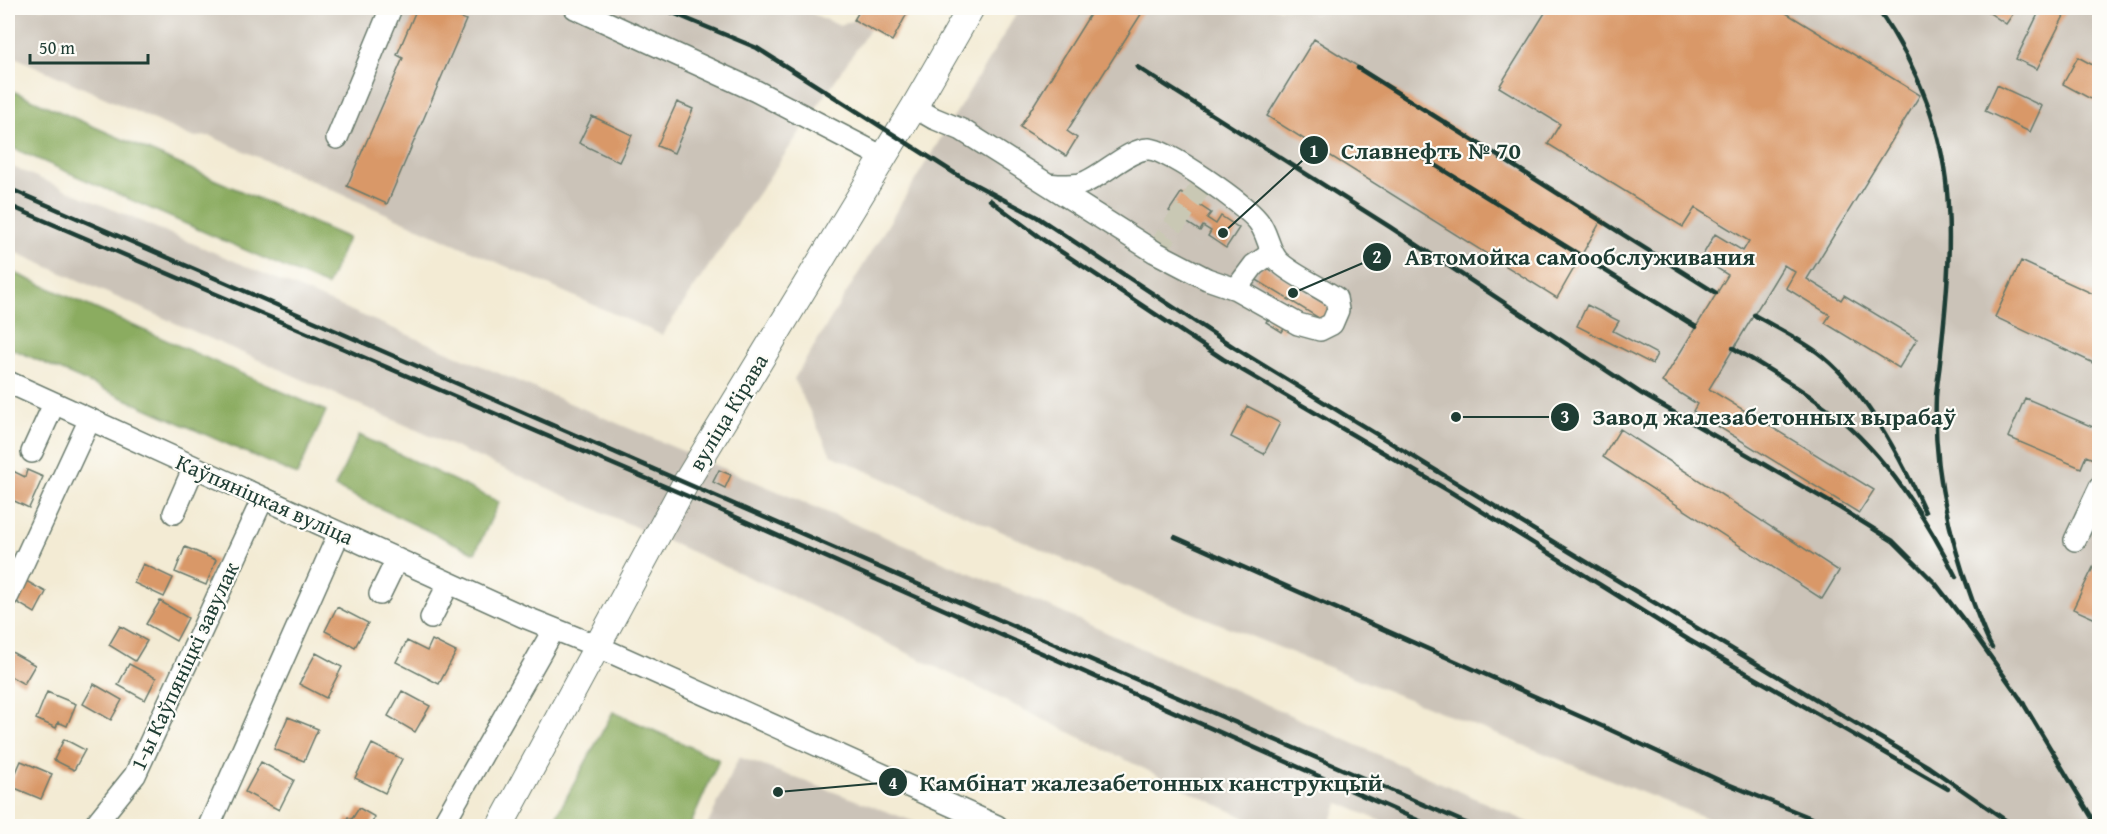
<svg xmlns="http://www.w3.org/2000/svg" width="2107" height="834" viewBox="0 0 2107 834" font-family="'Gentium Book Plus',serif">
  <style>
    .industrial { fill: #cbc3b8 }
    .forest { fill: #8bac60; stroke: #55744a; stroke-width: 1.5 }
    .building { fill: #d99868 }
    .lines { fill: none; stroke-linecap: round; stroke-linejoin: round }
    .minor-tunnel { stroke: #c9c8b4; stroke-width: 21; stroke-dasharray: 21 10; stroke-linecap: butt }
    .minor-casing { stroke: #697a6c; stroke-width: 24 }
    .major-casing { stroke: #697a6c; stroke-width: 28 }
    .minor { stroke: #fff; stroke-width: 21 }
    .major { stroke: #fff; stroke-width: 26 }
    .rail { stroke: #1f3d34; stroke-width: 4.5 }
    .labels { text-anchor: middle; stroke-width: 4.5; stroke-linejoin: round; paint-order: stroke }
    .street-label { font-size: 22px; fill: #1f3d34; stroke: #fdfcf7 }
    .leader { fill: none; stroke: #1f3d34; stroke-width: 2 }
    .callout-dot { fill: #1f3d34; stroke: #fdfcf7; stroke-width: 2 }
    .mark-label { font-size: 18px; text-anchor: middle; font-weight: bold; fill: #fff }
    .callout-label { font-size: 24px; text-anchor: middle; font-weight: bold; fill: #1f3d34; stroke: #fdfcf7; stroke-width: 4.5; stroke-linejoin: round; paint-order: stroke }
  </style>
  <rect width="100%" height="100%" fill="#fdfcf7"/>
  <filter id="ink" filterUnits="userSpaceOnUse"><feTurbulence type="fractalNoise" baseFrequency=".0167" numOctaves="2"/><feDisplacementMap in="SourceGraphic" scale="12" xChannelSelector="R" yChannelSelector="G"/><feConvolveMatrix kernelMatrix="1 2 1 2 8 2 1 2 1" color-interpolation-filters="sRGB"/></filter>
  <filter id="wash" filterUnits="userSpaceOnUse"><feTurbulence type="fractalNoise" baseFrequency=".008" numOctaves="4" result="noise"/><feDisplacementMap in="SourceGraphic" scale="24" xChannelSelector="R" yChannelSelector="G"/><feGaussianBlur stdDeviation="1.35" result="paint"/><feColorMatrix in="noise" values="0 0 0 0 0 0 0 0 0 0 0 0 0 0 0 0 0 1.4 0 .05"/><feComposite in="paint" operator="in"/></filter>
  <g filter="url(#wash)">
    <rect width="100%" height="100%" fill="#f3ebd4"/>
    <path class="industrial" d="M8 8H800L840 26 854 20 870 29 662 335 210 136 192 137 8 54Z
      M1020 8H2099V826H1726L1110 580 831 455 794 379Z
      M8 165 1043 604 1537 826H1392L1339 803 1328 826H1261L789 595 8 249Z
      M739 757 926 826H707Z"/>
    <path class="forest" d="M8 89 348 238 327 286 8 146Z
      M8 270 326 411 297 475 8 347Z
      M359 435 499 502 475 553 335 487Z
      M613 712 719 760 690 826H551Z"/>
    <g id="blocks">
      <path class="building" d="M417 8H436L466 20 387 204 347 186 403 58 397 55Z
        M861 8H910L892 41 854 20Z
        M1094 8H1145L1067 131 1077 138 1066 156 1020 127Z
        M1548 8H1778L1920 95 1807 279 1841 300 1844 295 1917 339 1899 368 1825 323 1830 315 1786 288 1795 272 1784 265 1709 389 1874 490 1859 513 1693 411 1697 404 1662 382 1728 275 1701 258 1715 234 1743 251 1749 241 1695 208 1683 227 1548 144 1560 124 1499 87Z
        M1982 8H2017L2006 24Z
        M2041 8H2068L2037 69 2016 59Z
        M1314 39 1602 219 1557 298 1267 116Z
        M2078 57 2100 69V104L2063 84Z
        M1997 85 2042 106 2030 132 1985 111Z
        M677 102 693 109 674 153 657 146Z
        M592 116 632 135 619 162 579 143Z
        M1181 193 1211 213 1207 218 1216 224 1221 216 1239 228 1226 248 1208 236 1211 231 1203 226 1200 231 1169 211Z
        M2021 261 2100 297V366L1995 317Z
        M1263 265 1330 307 1322 320 1255 279Z
        M1587 305 1619 321 1613 331 1657 354 1652 364 1577 326Z
        M1271 314 1287 324 1282 332 1266 322Z
        M2025 398 2100 430V462L2086 456 2081 468 2008 437Z
        M1247 406 1280 423 1264 454 1231 437Z
        M1620 429 1839 571 1822 599 1603 457Z
        M27 470 43 477 29 508 8 498V485L13 471 25 477Z
        M719 470 731 475 725 488 713 482Z
        M185 547 216 560 206 585 175 572Z
        M2100 553V621L2073 609Z
        M143 564 173 578 164 597 134 583Z
        M26 581 46 592 35 613 15 601Z
        M160 601 188 618 176 641 146 624Z
        M337 607 368 623 355 647 325 631Z
        M120 626 147 641 135 661 109 645Z
        M432 640 456 652 439 684 396 662 407 641 427 651Z
        M8 650 35 665 24 684 8 675Z
        M316 653 342 667 326 698 299 684Z
        M129 664 156 678 145 700 118 685Z
        M94 684 122 700 111 720 83 704Z
        M402 691 430 706 415 732 388 716Z
        M47 692 76 704 67 726 58 722 56 728 36 719Z
        M288 717 318 729 304 761 274 749Z
        M64 739 85 750 74 770 54 760Z
        M372 744 402 759 385 793 355 778Z
        M21 761 52 774 41 799 10 786Z
        M261 762 294 780 279 810 245 792Z
        M359 808 375 817 370 826H343L348 817 352 819Z"/>
    </g>
  </g>
  <g filter="url(#ink)">
    <use href="#blocks" fill-opacity="0" stroke="#697a6c" stroke-width="1.5"/>
    <g class="lines">
      <path class="minor-tunnel" d="M1155 252 1206 180"/>
      <g class="minor-casing">
        <path id="minor" d="M575 8 756 91 883 157
          M914 107 933 118 962 130 1155 252 1207 279 1236 289 1298 324 1320 330 1332 324 1338 310 1336 298C1319 286 1292 275 1278 261 1268 250 1268 233 1258 221 1244 204 1169 150 1149 149 1129 148 1100 179 1080 184 1069 186 1059 185 1048 184
          M337 138 391 8
          M1236 289 1254 265 1272 253
          M8 382 522 616 599 647 997 826
          M32 452 54 404
          M174 513 194 467
          M2075 540 2100 487
          M380 594 397 559
          M8 596 90 419
          M431 618 449 583
          M94 826 135 775 263 498
          M209 826 339 533
          M442 826 554 629"/>
      </g>
      <g class="major-casing">
        <path id="major" d="M500 826 685 484 914 107 971 8"/>
      </g>
      <use href="#minor" class="minor"/>
      <use href="#major" class="major"/>
      <path class="rail" d="M661 8 757 48 959 176 1037 217 1235 348 1575 555 1929 767 2014 826
        M1877 8C1918 66 1945 134 1948 206 1951 254 1946 304 1941 352 1940 367 1937 382 1936 397 1933 467 1949 537 1973 602 1979 618 1984 634 1992 648
        M1137 67 1390 227 1642 394 1840 508 1893 541 1935 583 1973 632 2024 704
        M1358 68 1716 293
        M1411 150 1696 327
        M8 188 1473 826
        M990 200 1042 239 1223 359 1449 491 1689 640 1948 789
        M8 205 720 510 1431 826
        M1754 315C1775 327 1798 338 1817 352 1864 387 1902 460 1925 512
        M1733 348C1767 368 1802 389 1833 413 1885 454 1927 519 1956 577
        M1175 537 1604 727 1723 782 1831 826
        M2020 698 2097 826"/>
    </g>
  </g>
  <g class="labels">
    <g class="street-label">
      <text transform="translate(728 412) rotate(-59)" y="8">вуліца Кірава</text>
      <text transform="translate(265 499) rotate(24)" y="8">Каўпяніцкая вуліца</text>
      <text transform="translate(184 666) rotate(-65)" y="8">1-ы Каўпяніцкі завулак</text>
    </g>
  </g>
  <path class="leader" d="M1223 233L1314 150M1293 293L1377 257M1456 417L1565 417M778 792L893 782"/>
  <g class="callout-dot">
    <circle cx="1223" cy="233" r="6"/>
    <circle cx="1293" cy="293" r="6"/>
    <circle cx="1456" cy="417" r="6"/>
    <circle cx="778" cy="792" r="6"/>
    <circle cx="1314" cy="150" r="15"/>
    <circle cx="1377" cy="257" r="15"/>
    <circle cx="1565" cy="417" r="15"/>
    <circle cx="893" cy="782" r="15"/>
  </g>
  <g class="mark-label">
    <text x="1314" y="157">1</text>
    <text x="1377" y="263">2</text>
    <text x="1565" y="423">3</text>
    <text x="893" y="789">4</text>
  </g>
  <g class="callout-label">
    <text x="1431" y="159">Славнефть № 70</text>
    <text x="1580" y="265">Автомойка самообслуживания</text>
    <text x="1774" y="425">Завод жалезабетонных вырабаў</text>
    <text x="1151" y="791">Камбінат жалезабетонных канструкцый</text>
  </g>
  <rect width="2107" height="834" fill="none" stroke="#fdfcf7" stroke-width="30"/>
  <path d="M30 54v9h118v-9" fill="none" stroke="#1f3d34" stroke-width="3"/>
  <text x="39" y="54" font-size="18" fill="#1f3d34" stroke="#fdfcf7" stroke-width="4.5" paint-order="stroke">50 m</text>
</svg>
